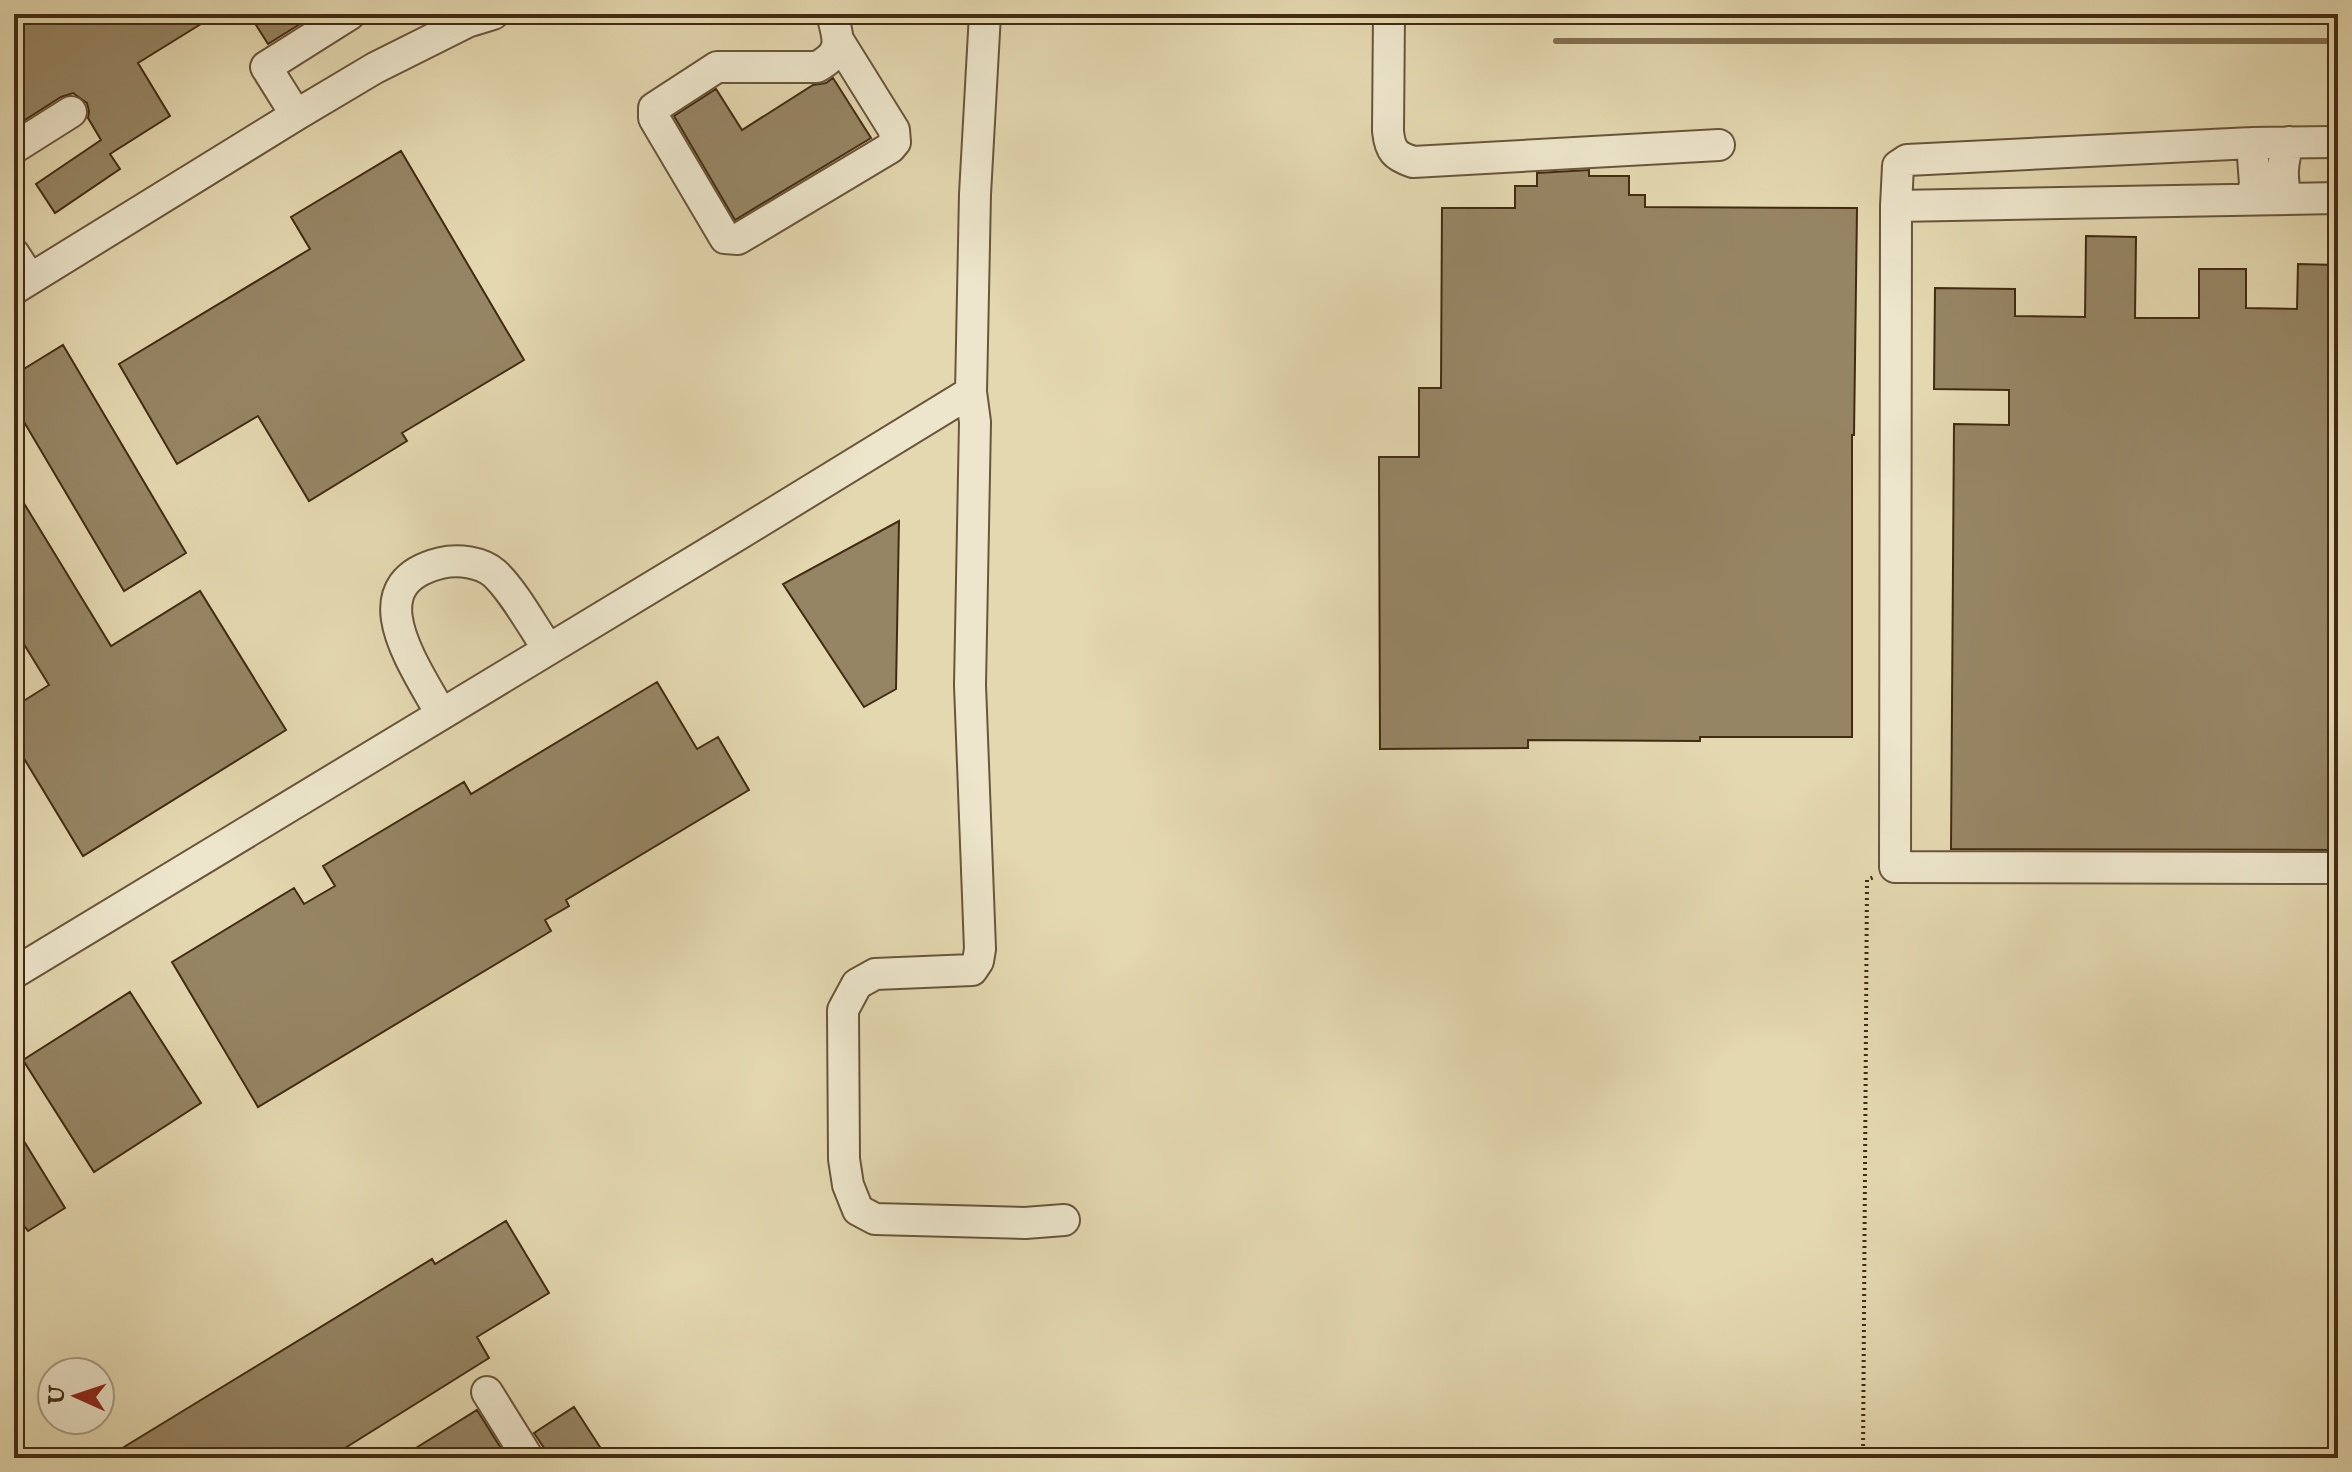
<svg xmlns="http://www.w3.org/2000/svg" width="2352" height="1472" viewBox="0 0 2352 1472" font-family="'IM FELL English',serif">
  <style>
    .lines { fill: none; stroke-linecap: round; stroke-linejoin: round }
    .stream { stroke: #826f50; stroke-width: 6 }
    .building { fill: #968564; stroke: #422b12; stroke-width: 2 }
    .minor-casing { stroke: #6a563a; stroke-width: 34 }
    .path { stroke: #422b12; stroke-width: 4; stroke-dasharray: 2 4; stroke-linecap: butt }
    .minor { stroke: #ede6cc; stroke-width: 30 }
  </style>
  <rect width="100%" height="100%" fill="#e4d8b0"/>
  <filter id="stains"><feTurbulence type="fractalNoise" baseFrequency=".0025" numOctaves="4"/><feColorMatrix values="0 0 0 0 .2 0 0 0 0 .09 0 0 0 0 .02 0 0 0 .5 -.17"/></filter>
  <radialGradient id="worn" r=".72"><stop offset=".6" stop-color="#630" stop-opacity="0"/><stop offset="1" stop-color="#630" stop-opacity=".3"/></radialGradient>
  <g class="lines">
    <path class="stream" d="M1556 41H2338"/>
  </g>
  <path class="building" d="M14 14H217L138 63 170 116 110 154 120 169 55 213 36 184 101 140 88 118 89 111 87 103 73 93 61 97 14 127Z
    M249 14H316L268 44Z
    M833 78 871 138 735 220 674 116 716 89 742 130 813 85 826 83Z
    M401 151 524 360 402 433 407 441 309 501 258 416 177 464 119 364 310 249 291 217Z
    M1589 170V176H1629V195H1645V207L1857 208 1854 435H1852V737H1700V741L1528 740V748L1380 749 1379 457H1419V388H1441L1442 208H1515V186H1537V173Z
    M2086 236 2136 237 2135 318H2199V269H2246V308L2297 309 2298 264 2338 265V850L1951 849 1954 424 2009 425V390L1934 389 1935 288 2015 289V316L2085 317Z
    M63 345 186 553 124 591 14 405V375Z
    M14 487 111 646 200 591 286 730 83 856 14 742V707L49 685 14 628Z
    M899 521 896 689 864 707 783 584Z
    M657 682 697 749 718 737 749 790 566 900 569 906 545 920 551 931 258 1107 172 962 294 888 304 904 335 886 323 866 464 782 471 794Z
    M130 992 201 1103 94 1172 23 1060Z
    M14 1125 65 1208 28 1231 25 1227 14 1234Z
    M506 1221 549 1293 477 1337 489 1358 329 1458H106L432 1259 435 1264Z
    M574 1407 607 1458H551L534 1433Z
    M477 1410 507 1458H400Z"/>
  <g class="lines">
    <g class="minor-casing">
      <path id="minor" d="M832 14C839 41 844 52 817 67H717L654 108V118L725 238 738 239 743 236 890 148 895 142 894 130 838 40
        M985 14 975 194 971 392 975 422 970 685 980 949 978 961 972 970 875 974 857 984 843 1010 844 1159 848 1185 858 1210 875 1219 1025 1223 1064 1220
        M1389 14 1388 131C1390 151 1395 156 1413 162L1719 145
        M296 115 266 67 350 14
        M2338 142 2252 143 1907 160 1898 166 1896 206 1895 867 2338 868
        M14 148 71 112
        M2286 198C2281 177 2282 162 2289 142
        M2251 199 2255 184 2252 143
        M1896 206 2338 198
        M14 254 30 279
        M14 289 296 115 375 68 467 22 493 14
        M441 714C416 667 354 584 441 563 458 559 481 562 494 573 513 590 533 627 548 649
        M14 973 736 536 971 392
        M487 1392 528 1458"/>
    </g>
    <path class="path" d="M1863 1458 1867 880 1874 877"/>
    <use href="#minor" class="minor"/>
  </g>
  <rect width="2352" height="1472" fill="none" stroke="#e4d8b0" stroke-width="48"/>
  <rect x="16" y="16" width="2320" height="1440" fill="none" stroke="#422b12" stroke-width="4"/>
  <rect x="24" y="24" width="2304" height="1424" fill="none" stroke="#422b12" stroke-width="2"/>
  <g transform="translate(76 1396) rotate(273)"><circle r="38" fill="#ede6cc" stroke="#a99b82" stroke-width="2"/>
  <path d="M0-6L14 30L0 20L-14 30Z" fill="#8f2418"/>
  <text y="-12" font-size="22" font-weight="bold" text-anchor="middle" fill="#422b12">U</text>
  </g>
  <rect width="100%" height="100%" filter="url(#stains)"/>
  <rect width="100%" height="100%" fill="url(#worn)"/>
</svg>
